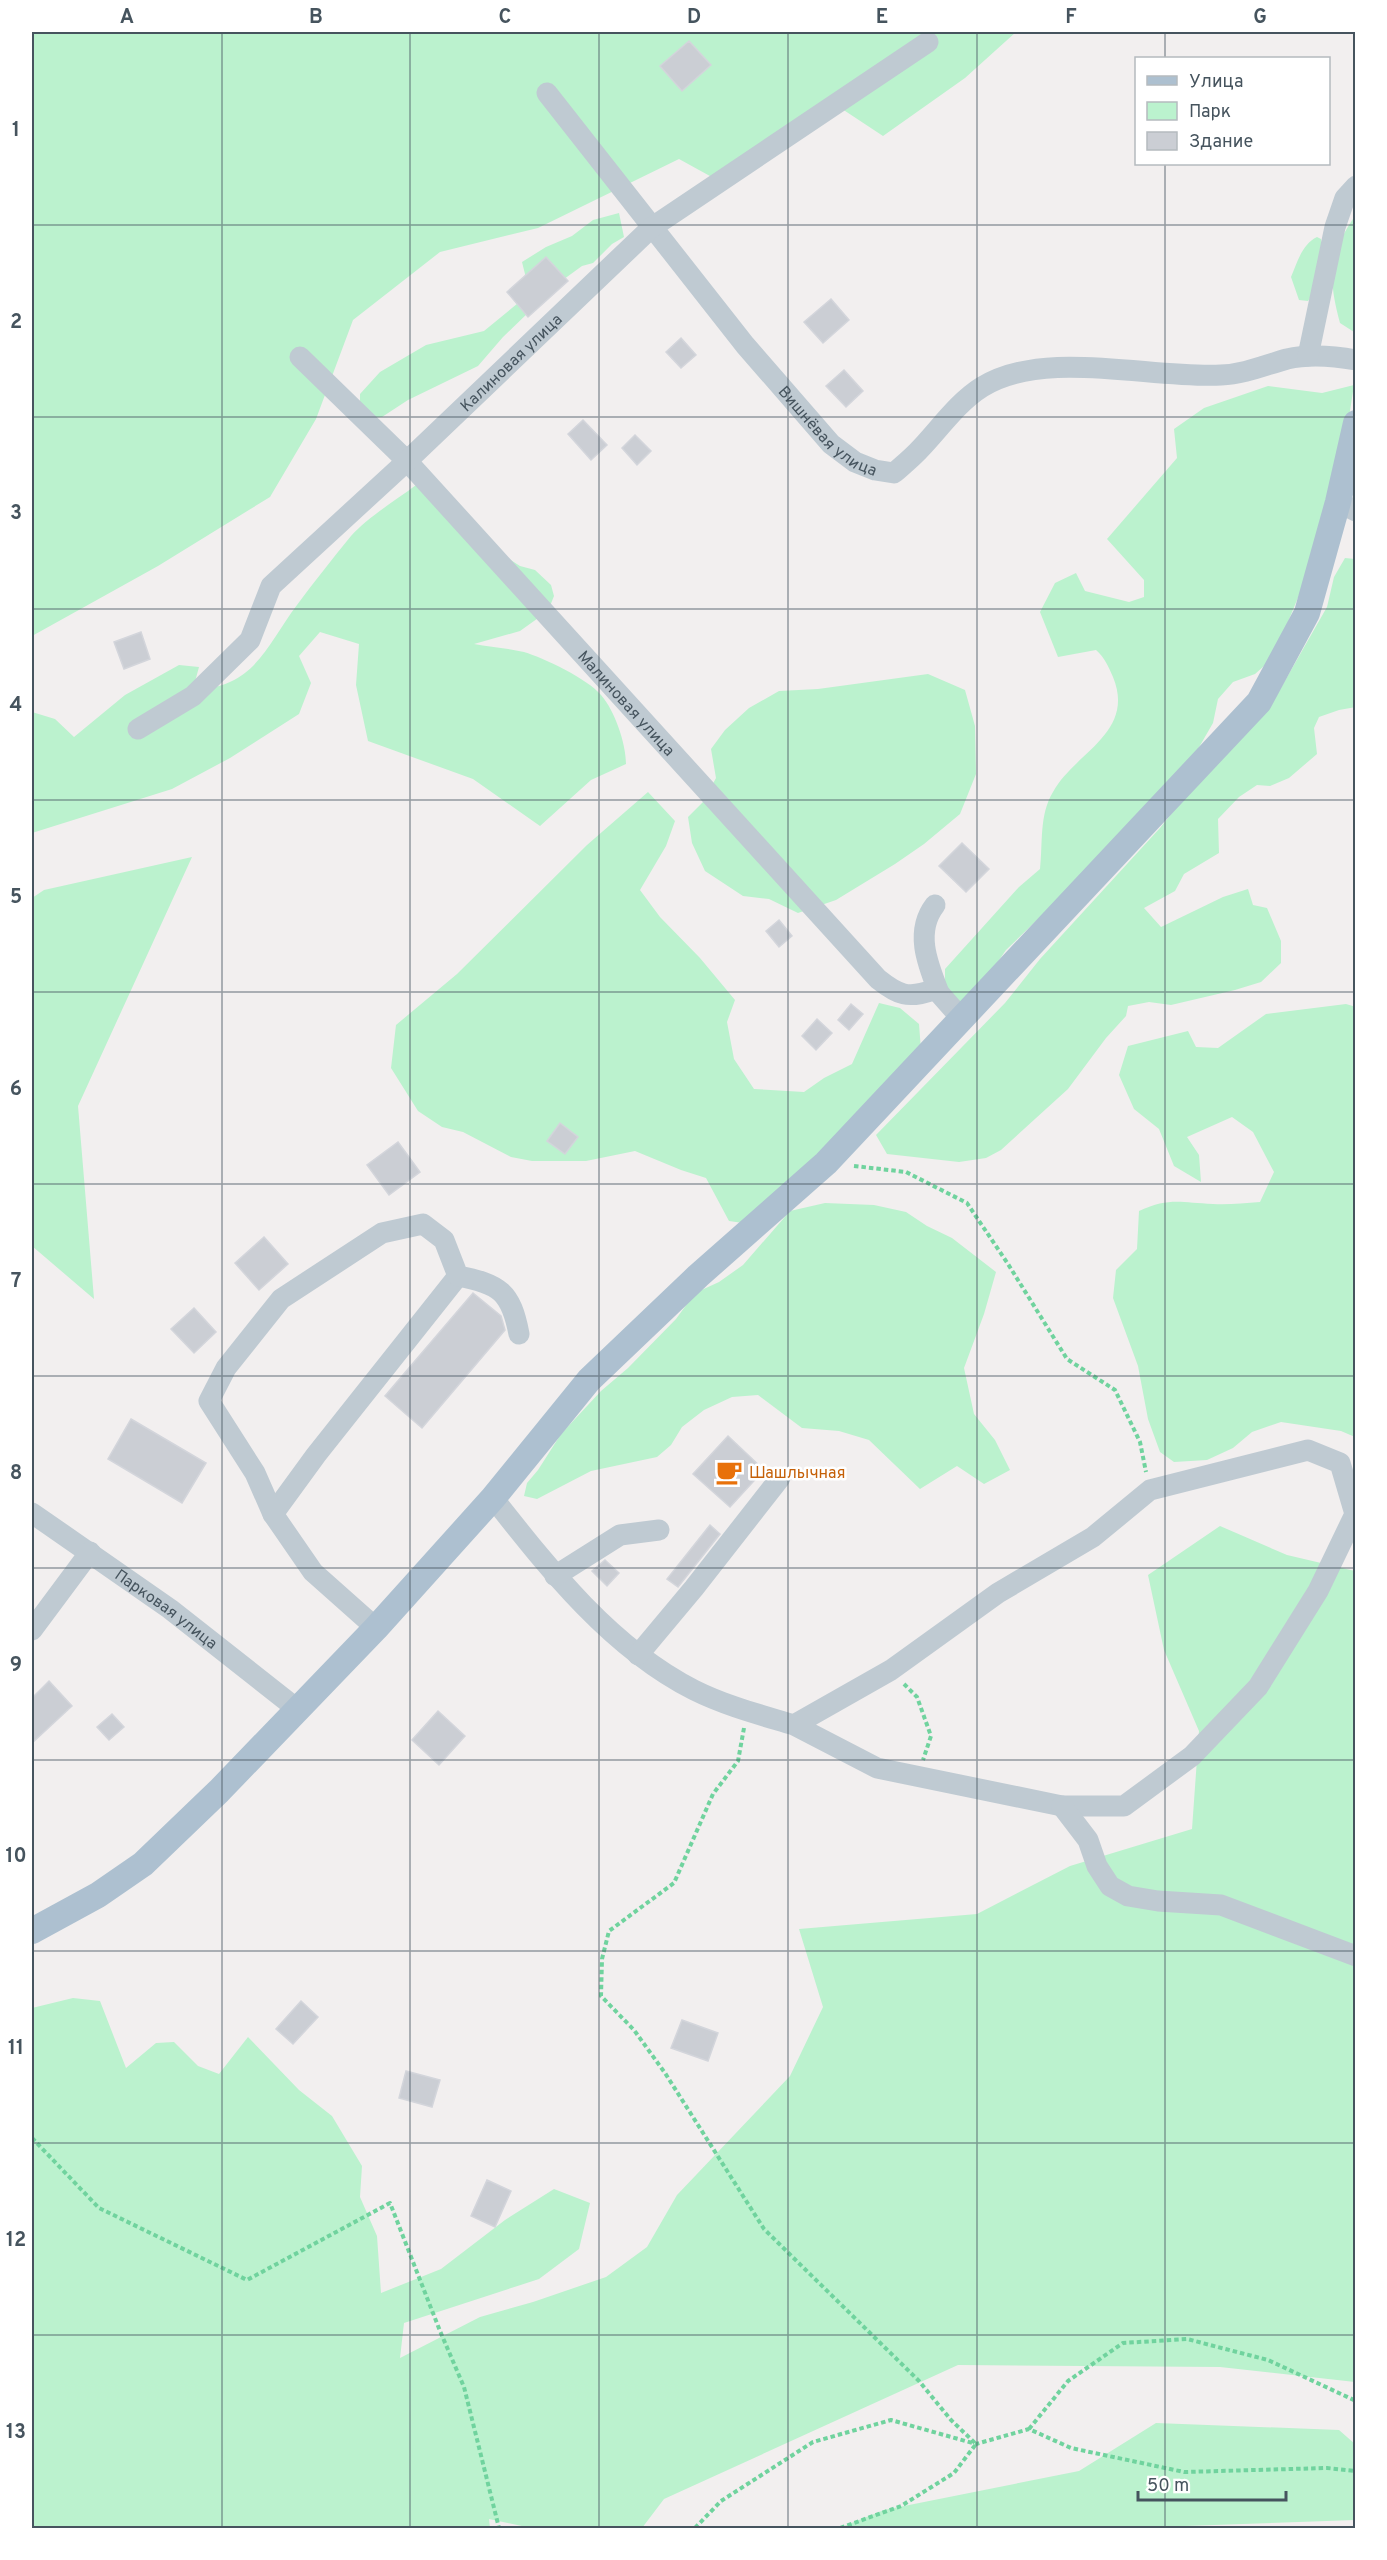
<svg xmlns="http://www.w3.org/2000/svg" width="1387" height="2560" viewBox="0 0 1387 2560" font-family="Overpass,sans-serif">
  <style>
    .green { fill: #bbf2ce }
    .building { fill: #cbced4; stroke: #d3d5db; stroke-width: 1.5 }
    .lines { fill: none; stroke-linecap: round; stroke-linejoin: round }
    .path { stroke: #70d39e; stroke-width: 4; stroke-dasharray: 4.5 3; stroke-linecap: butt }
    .minor { stroke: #bfcad2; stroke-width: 21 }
    .major { stroke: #adc0d0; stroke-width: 26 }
    .grid { fill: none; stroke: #46545e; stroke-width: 1.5; stroke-opacity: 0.55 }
    .labels { text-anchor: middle; stroke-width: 5; stroke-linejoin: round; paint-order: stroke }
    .street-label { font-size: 16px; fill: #46545e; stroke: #fff }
    .food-label { font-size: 16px; fill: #c56008; stroke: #fff; text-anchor: start }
    .neatline { fill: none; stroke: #46545e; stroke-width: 2 }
    .grid-label { font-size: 20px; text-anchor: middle; font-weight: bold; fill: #46545e }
  </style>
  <rect width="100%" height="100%" fill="#f2efef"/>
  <path class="green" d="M32 32H1016L965 78 883 136 830 101 719 181 679 159 538 228 440 252 353 320 316 419 270 497 158 566 32 636Z
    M619 213 624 237 612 244 593 263 582 266 560 282 503 337 478 366 408 400 382 417 360 418V394L380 372 426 345 484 331 523 299 525 274 522 262 546 247 572 236 593 220Z
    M1355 216 1356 331 1354 332 1340 323C1328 278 1328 255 1355 216Z
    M1317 237 1321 239C1325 257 1319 287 1308 301L1299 300 1291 277C1297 263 1302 244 1317 237Z
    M1354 385 1341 469 1321 542 1273 658 1255 674 1233 682 1218 699 1213 723 1198 749 1069 889 1006 950 979 989 962 1003H945V969L1019 887 1040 869C1043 843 1039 815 1053 792 1074 753 1136 733 1113 677 1108 666 1105 658 1096 650L1058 657 1040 612 1055 583 1076 573 1085 591 1129 602 1144 597V580L1107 539 1177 458 1174 429 1204 408 1268 386 1322 393Z
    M416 485 498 552 520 566 535 570 551 585 554 596 548 611 520 631 474 644C490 647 508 648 524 652 544 658 588 679 601 695 615 711 626 744 626 764L591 780 540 826 473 779 368 741 356 685 359 644 320 632 299 656 311 683 299 714 230 758 172 789 32 833V712L55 719 74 737 125 695 179 665 199 667 193 689C254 689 266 646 297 605 314 582 333 558 351 536 368 517 395 501 416 485Z
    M1345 558 1355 559 1356 707 1339 710 1319 717 1314 728 1317 754 1289 778 1270 786 1257 785 1239 797 1218 819 1219 853 1184 874 1175 891 1144 908 1161 927 1223 897 1248 889 1253 905 1267 908 1281 941V963L1261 982 1235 990 1171 1005 1149 1002 1128 1006 1126 1016 1106 1038 1068 1089 1001 1150 986 1158 959 1162 887 1154 876 1135 1005 1003 1040 959 1160 828 1207 769 1270 707 1327 607 1334 577Z
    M928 674 965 690 975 726 976 774 960 814 924 844 895 864 836 900 798 913 769 899 743 896 705 871 692 843 688 817 703 802 716 778 711 749 725 730 749 708 779 691 818 689Z
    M648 792 675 821 666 846 640 890 660 917 700 958 735 1000 727 1022 734 1059 754 1089 804 1092 824 1078 852 1064 879 1003 900 1008 919 1024 921 1050 816 1157 743 1223 729 1221 706 1178 681 1170 635 1151 586 1161H532L511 1157 463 1132 442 1127 418 1111 391 1068 396 1025 457 974 587 845Z
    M192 857 78 1106 94 1299 32 1246V898L44 890Z
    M1346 1004 1356 1007 1355 1437 1341 1431 1281 1422 1252 1432 1233 1448 1207 1460 1174 1462 1160 1452 1148 1419 1138 1366 1113 1298 1116 1270 1137 1249 1139 1211C1170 1197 1181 1203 1213 1204 1228 1205 1244 1203 1260 1202L1274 1172 1253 1132 1232 1117 1187 1137 1199 1155 1201 1182 1174 1166 1159 1129 1134 1109 1119 1075 1128 1046 1188 1031 1196 1047 1218 1048 1266 1014Z
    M825 1203 874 1205 906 1212 927 1226 952 1238 996 1272 984 1314 964 1368 974 1414 995 1440 1010 1470 984 1484 957 1466 920 1489 869 1440 839 1431 802 1428 758 1395 732 1397 704 1410 682 1427 671 1445 657 1457 591 1471 537 1499 524 1496 527 1483 538 1470 561 1434 601 1391 628 1368 676 1319 695 1293 719 1282 743 1265 790 1211Z
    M1220 1526 1287 1555 1355 1571V2382L1220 2367 958 2365 664 2499 642 2528H531L489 2519 490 2528H32V2008L73 1998 100 2001 126 2068 156 2043 174 2042 198 2066 219 2074 248 2037 299 2090 332 2116 362 2166 360 2197 377 2236 381 2293 441 2269 505 2220 554 2189 590 2203 579 2249 539 2279 404 2323 400 2358 480 2317 533 2302 606 2277 647 2247 677 2195 790 2076 823 2007 799 1929 977 1914 1070 1866 1192 1829 1199 1731 1164 1650 1148 1575Z
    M1156 2423 1339 2430 1355 2444V2520L1127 2528H839L884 2510 1079 2471Z"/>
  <path class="building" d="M689 41 711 65 682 91 660 66Z
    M546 257 568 281 528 317 507 292Z
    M831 299 849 320 823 343 804 322Z
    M681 338 696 355 681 368 666 352Z
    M844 370 863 391 846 407 826 386Z
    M583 420 607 445 591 460 568 434Z
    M635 435 651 451 637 465 622 448Z
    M141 632 150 659 124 669 114 642Z
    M962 843 989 869 966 892 939 866Z
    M779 920 792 936 779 947 766 931Z
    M851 1004 863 1014 849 1030 838 1020Z
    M817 1019 832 1033 816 1050 802 1036Z
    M560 1123 578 1137 565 1154 547 1141Z
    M398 1142 420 1172 389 1195 367 1165Z
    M264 1237 288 1264 259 1290 235 1263Z
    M473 1293 501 1316 505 1330 422 1428 385 1396Z
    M194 1308 216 1332 194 1353 171 1329Z
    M131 1419 206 1463 182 1503 108 1459Z
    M728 1436 764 1470 730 1507 693 1474Z
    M710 1525 720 1534 678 1587 667 1579Z
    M605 1560 619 1573 607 1586 592 1571Z
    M49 1681 72 1706 32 1743V1698Z
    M438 1711 465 1736 439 1765 412 1740Z
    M112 1714 124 1727 109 1740 97 1727Z
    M301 2001 318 2017 293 2044 276 2029Z
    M682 2020 718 2033 708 2061 671 2048Z
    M406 2071 440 2080 432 2107 399 2098Z
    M487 2180 511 2191 495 2227 471 2216Z"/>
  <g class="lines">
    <path class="path" d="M854 1166 906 1172 967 1203 1008 1264 1067 1359 1115 1390 1140 1442 1146 1472
      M904 1684 917 1697 931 1736 923 1760
      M744 1728 738 1761 713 1794 674 1883 609 1931 602 1959 601 1996 634 2030 665 2073 764 2229 919 2381 951 2420 976 2444 954 2473 901 2506 840 2528
      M32 2138 99 2208 247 2280 390 2203 440 2331 464 2387 499 2528
      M1029 2429 1068 2381 1123 2343 1187 2339 1268 2360 1356 2401
      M695 2528 721 2501 813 2442 891 2420 976 2444 1029 2429 1071 2448 1184 2472 1327 2468 1356 2471"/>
    <g class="minor">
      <path id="s1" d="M547 93 745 345 831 444 855 462 875 470 894 473C903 465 913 457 921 448 940 428 958 402 982 387 1045 348 1151 379 1221 375 1245 374 1265 365 1287 359 1309 354 1334 356 1356 360"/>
      <path d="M1308 356 1335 227 1345 198 1356 186"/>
      <path id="s2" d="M300 357 407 461 878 979C898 995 908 999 933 990L939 993 961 1018"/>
      <path d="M1338 502 1356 511"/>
      <path id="s3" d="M138 729 193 696 250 640 271 586 407 461 651 228 928 42"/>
      <path d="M935 905C914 932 928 965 939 993"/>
      <path d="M493 1498C549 1569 611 1648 694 1690 726 1706 761 1715 794 1725L891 1670 998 1593 1093 1537 1150 1490 1308 1450 1340 1463 1355 1514 1318 1591 1258 1687 1192 1756 1124 1806H1062L877 1768 794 1725"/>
      <path id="s4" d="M32 1513 170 1609 297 1709"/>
      <path d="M273 1514 316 1455 458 1276"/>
      <path d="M555 1576 620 1535 659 1530"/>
      <path d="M376 1628 313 1572 273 1514 255 1473 209 1401 226 1368 281 1299 382 1233 423 1224 444 1240 458 1276C500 1284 511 1292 519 1334"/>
      <path d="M32 1630 90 1552"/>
      <path d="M638 1655 694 1588 780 1478"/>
      <path d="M1062 1806 1088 1840 1097 1866 1110 1886 1128 1896 1158 1901 1221 1905 1356 1956"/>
    </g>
    <path class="major" d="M32 1931 98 1895 143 1864 219 1791 376 1628 493 1498 589 1380 698 1276 826 1163 1259 702 1307 613 1338 502 1356 423"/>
  </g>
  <path class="grid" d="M222 32V2528M410 32V2528M599 32V2528M788 32V2528M977 32V2528M1165 32V58M1165 164V2528M32 225H1356M32 417H1356M32 609H1356M32 800H1356M32 992H1356M32 1184H1356M32 1376H1356M32 1568H1356M32 1760H1356M32 1951H1356M32 2143H1356M32 2335H1356"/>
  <defs>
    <g id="cafe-bare" transform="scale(2.07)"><path d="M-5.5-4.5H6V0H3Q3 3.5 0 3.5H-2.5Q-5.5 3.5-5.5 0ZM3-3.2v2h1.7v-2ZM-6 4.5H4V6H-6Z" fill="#e8710a" stroke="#fff" stroke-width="2.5" paint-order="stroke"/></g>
  </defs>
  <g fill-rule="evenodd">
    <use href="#cafe-bare" x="729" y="1472"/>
  </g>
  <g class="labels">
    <g class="street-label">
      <text dy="6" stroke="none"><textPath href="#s3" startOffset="530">Калиновая улица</textPath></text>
      <text dy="6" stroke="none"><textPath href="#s1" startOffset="441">Вишнёвая улица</textPath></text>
      <text dy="6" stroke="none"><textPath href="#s2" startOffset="476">Малиновая улица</textPath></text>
      <text dy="6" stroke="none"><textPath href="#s4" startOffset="165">Парковая улица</textPath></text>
    </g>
    <g class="food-label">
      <text x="749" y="1478">Шашлычная</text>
    </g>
  </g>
  <rect width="1387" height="2560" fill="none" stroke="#ffffff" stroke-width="66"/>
  <rect x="1135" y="57" width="195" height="108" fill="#ffffff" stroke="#b5bbbf" stroke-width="1.5"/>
  <rect x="1147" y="76" width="30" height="9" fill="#adc0d0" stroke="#b5bbbf" stroke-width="1.5"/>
  <text x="1189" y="87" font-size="18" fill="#46545e">Улица</text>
  <rect x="1147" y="102" width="30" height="18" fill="#bbf2ce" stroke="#b5bbbf" stroke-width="1.5"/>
  <text x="1189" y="117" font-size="18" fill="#46545e">Парк</text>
  <rect x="1147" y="132" width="30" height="18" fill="#cbced4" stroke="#b5bbbf" stroke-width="1.5"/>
  <text x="1189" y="147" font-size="18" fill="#46545e">Здание</text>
  <path d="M1138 2491v9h148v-9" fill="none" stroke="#46545e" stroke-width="3"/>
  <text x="1147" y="2491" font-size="18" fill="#46545e" stroke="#ffffff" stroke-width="4.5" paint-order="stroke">50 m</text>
  <rect x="33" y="33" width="1321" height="2494" class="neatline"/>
  <g class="grid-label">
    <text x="127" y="23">A</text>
    <text x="316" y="23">B</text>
    <text x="505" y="23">C</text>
    <text x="694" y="23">D</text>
    <text x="882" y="23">E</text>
    <text x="1071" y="23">F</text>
    <text x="1260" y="23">G</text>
    <text x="16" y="136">1</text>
    <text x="16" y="328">2</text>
    <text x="16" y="519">3</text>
    <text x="16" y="711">4</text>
    <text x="16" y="903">5</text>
    <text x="16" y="1095">6</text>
    <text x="16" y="1287">7</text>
    <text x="16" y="1479">8</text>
    <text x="16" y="1671">9</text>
    <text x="16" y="1862">10</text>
    <text x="16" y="2054">11</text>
    <text x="16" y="2246">12</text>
    <text x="16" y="2438">13</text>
  </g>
</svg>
